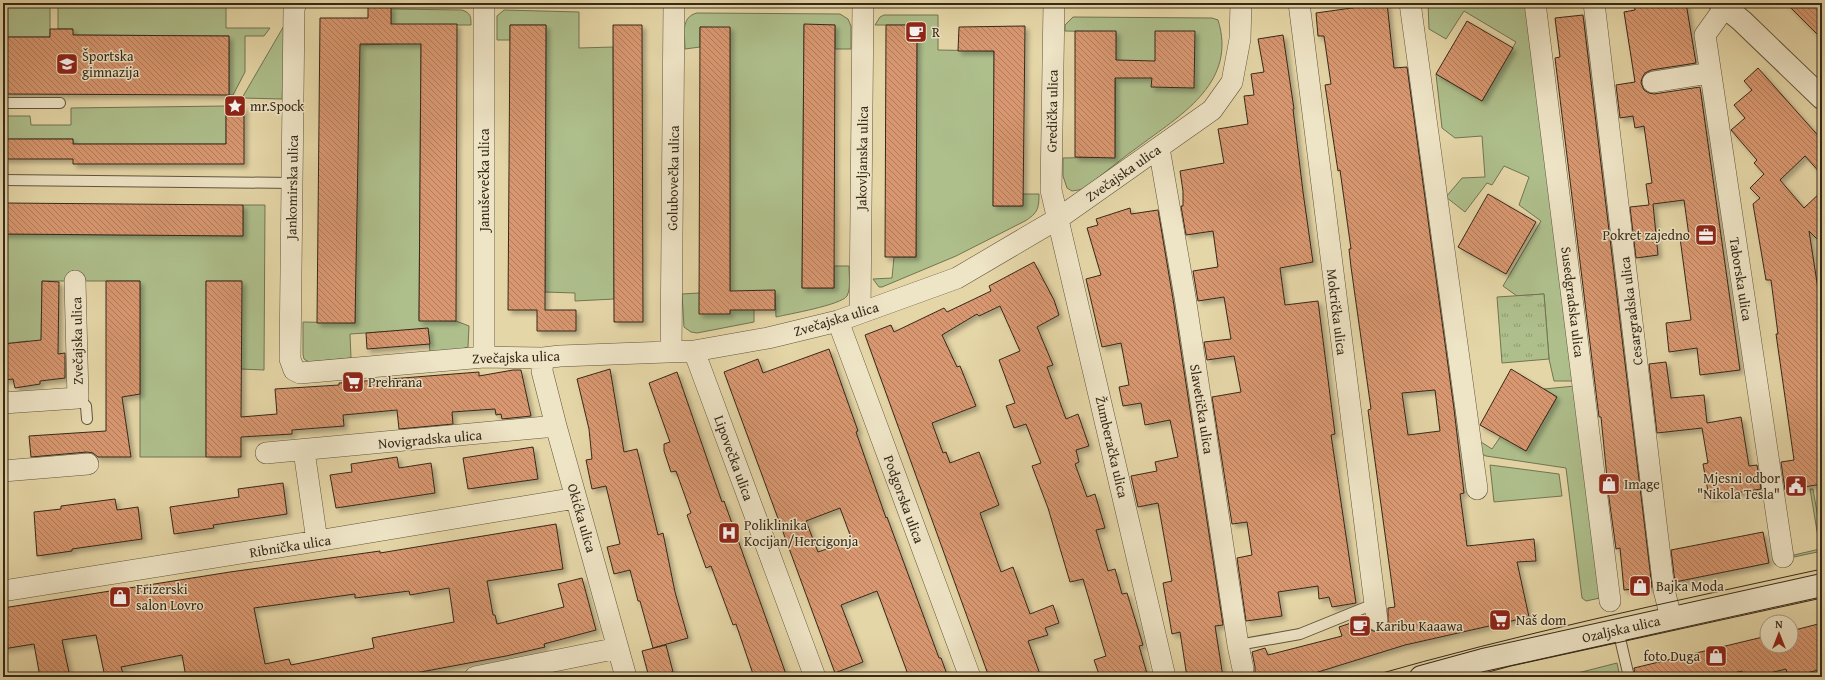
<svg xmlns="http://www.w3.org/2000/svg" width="1825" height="680" viewBox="0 0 1825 680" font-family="'Gentium Book Plus',serif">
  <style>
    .green { fill: #aebf8c; stroke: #727453 }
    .park { fill: url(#park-tufts); stroke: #727453 }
    .building { fill: url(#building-back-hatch); stroke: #36291a; fill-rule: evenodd; filter: url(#shadow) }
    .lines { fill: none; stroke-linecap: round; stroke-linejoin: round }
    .service-casing { stroke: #62543d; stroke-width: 12 }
    .minor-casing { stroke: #62543d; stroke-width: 22 }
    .tertiary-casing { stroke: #62543d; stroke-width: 24 }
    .secondary-casing { stroke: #36291a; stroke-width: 24 }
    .service { stroke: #eee4c6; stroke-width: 10 }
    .minor { stroke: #eee4c6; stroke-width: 21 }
    .tertiary { stroke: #eee4c6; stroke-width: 22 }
    .secondary { stroke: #eee4c6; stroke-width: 22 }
    .tram { stroke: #36291a; stroke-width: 1 }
    .labels { text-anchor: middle; stroke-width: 3; stroke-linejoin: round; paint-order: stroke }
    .poi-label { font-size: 14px; fill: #36291a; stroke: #eee4c6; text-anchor: start }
    .street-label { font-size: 14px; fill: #36291a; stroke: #eee4c6 }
  </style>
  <defs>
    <pattern id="park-tufts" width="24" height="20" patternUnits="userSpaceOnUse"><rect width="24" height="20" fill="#aebf8c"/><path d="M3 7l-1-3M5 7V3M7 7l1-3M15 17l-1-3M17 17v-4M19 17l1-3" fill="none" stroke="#8e9b72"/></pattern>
    <pattern id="building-back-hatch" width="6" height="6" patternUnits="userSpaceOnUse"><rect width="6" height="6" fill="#d8976f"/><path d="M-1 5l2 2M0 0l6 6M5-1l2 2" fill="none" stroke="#b07b5a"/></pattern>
    <filter id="shadow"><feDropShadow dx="3.5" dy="3.5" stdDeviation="2" flood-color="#0004"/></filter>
  </defs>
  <rect width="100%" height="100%" fill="#e5d6a7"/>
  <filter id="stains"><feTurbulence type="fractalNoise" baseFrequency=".005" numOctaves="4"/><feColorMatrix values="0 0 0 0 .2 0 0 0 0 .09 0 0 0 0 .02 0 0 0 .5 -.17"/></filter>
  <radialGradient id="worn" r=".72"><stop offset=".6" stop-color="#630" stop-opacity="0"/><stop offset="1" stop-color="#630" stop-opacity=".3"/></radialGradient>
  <path class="green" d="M3 3H50V37H3Z
    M58 3H226V28H270L264 36H245V72L233 95H229V36L73 35 72 29H58Z
    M1428 3H1527L1575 381H1554L1549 359 1544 294 1517 296 1503 286 1541 221 1519 205 1529 177 1504 166 1492 185 1487 183 1465 212 1446 197 1462 178 1485 177 1482 136 1455 138 1442 128 1436 74 1482 101 1516 42 1464 11 1446 39 1429 29Z
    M391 9 462 10C471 13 471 17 471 25H421L419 320 456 321 469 326 468 347 459 350 430 352 428 329 350 334 351 358 309 362 304 359 303 354V322L355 323 358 45 391 44Z
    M504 10 579 12V48L613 47 614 299 575 301V293L545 292 546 25H510V40H497V16Z
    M697 13 840 14 848 19 851 26V49H835V25H804L802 288H834V266H849C849 275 851 288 847 296 841 305 789 314 776 317L775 291H754V322L697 333 691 332 684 327 682 294 699 293 730 314V28L700 27V47L685 49C685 35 680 17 697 13Z
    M884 15H938V50L994 51 993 206H1022L1023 194H1039C1039 208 1038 213 1025 221L956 256 882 287H879L873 279 892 278 894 257H916L917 25H875L880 17Z
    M1073 17 1212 18 1218 20C1237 81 1184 113 1142 144 1122 158 1103 174 1084 189L1072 191 1067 188 1063 176V158L1115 157 1116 32 1065 31V25Z
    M285 24 282 99 242 98Z
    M226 106V144H73V139H3V116H30L31 125H71V108Z
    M243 205H265L264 370 241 369V281H206V457H140V281H42L41 356 30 357 28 341 3 344V234L243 236Z
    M1575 386 1600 598 1586 601 1582 598 1566 468 1486 456 1480 453 1481 442 1492 449 1501 436 1526 451 1557 397 1544 389Z
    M1490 465 1559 474 1562 496 1494 502Z
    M1810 489H1813L1822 541V551L1794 557V555L1820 549Z
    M1617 663 1620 677H1562Z"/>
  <path class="park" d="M1544 294 1549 359 1502 363 1497 297Z"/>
  <path class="building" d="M1387 3 1394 68 1407 67 1454 409 1464 493 1460 494 1467 546 1534 539 1536 561 1517 562 1529 617 1405 645 1302 677H1255V667L1252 652 1265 648 1268 655 1342 636 1339 627 1351 623 1350 621 1364 615 1368 628 1373 631 1379 632 1385 629 1388 624V608L1395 607 1368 410 1371 409 1351 267 1349 249H1351L1340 170 1338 171 1325 85 1331 84 1324 36H1318L1316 13ZM1435 390 1440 431 1408 435 1402 393Z
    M1634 3H1686L1696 63 1651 70 1645 73 1642 78 1641 83 1644 90 1649 93 1654 94 1700 87 1740 370 1700 375 1697 348 1669 352 1666 323 1691 320 1680 238 1689 236 1684 200 1653 204 1658 255 1636 258 1630 207 1649 205 1646 184 1652 183 1644 126 1635 128 1633 116 1620 118 1616 85 1635 82 1624 12 1635 10Z
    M1786 3H1822V39Z
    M368 6H391V24H457L456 321H419L421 44H360L355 323H317L320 18H368Z
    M1583 15 1652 587 1624 590 1620 548 1616 549 1609 498 1601 417H1599L1555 58 1560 57 1555 18Z
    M1467 21 1513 48 1482 101 1436 74Z
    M804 24 835 25 834 288H802Z
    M510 25H546L545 310H576V331H537V310H508Z
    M613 25H642L643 322H614Z
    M886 25H917L916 257H885Z
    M1025 26 1023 206H993L994 51H958L959 27Z
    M700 27H730V291L775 290V310H730V314H699Z
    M50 29H73V35L229 36V95L3 94V37H50Z
    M1075 31H1116V60L1155 61V31H1195L1194 88 1151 87 1152 78H1115V158L1075 157Z
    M1283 35 1294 109H1293L1303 192 1313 262 1280 268 1285 305 1318 301 1335 434 1331 435 1356 603 1332 607 1329 597 1319 599 1318 586 1278 592 1282 616 1246 621 1237 558 1252 555 1247 522 1232 524 1212 397 1241 392 1234 356 1207 360 1204 342 1231 339 1224 297 1198 301 1193 271 1218 267 1213 231 1186 235 1181 206H1183V191L1180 171 1224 163 1218 129 1248 124 1244 96 1254 95 1251 74 1264 72 1258 39Z
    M1758 68 1822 140V175L1805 156 1780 180 1804 208 1822 191V244L1809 231 1820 302 1822 301V484L1785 490 1781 462 1794 460 1776 334H1778L1771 280H1766L1753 204 1760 198 1750 188 1764 174 1754 163 1757 160 1731 130 1745 118 1734 105 1752 90 1744 81Z
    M226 106 244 107V164H73V159H3V139H73V144H226Z
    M1488 194 1536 222 1506 274 1458 247Z
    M3 203 243 205V236L3 234Z
    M1130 208 1131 214 1158 210 1173 299 1223 625 1215 626 1223 677H1187L1180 632 1172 634 1163 583 1172 581 1158 503 1138 507 1131 476 1157 471 1155 462 1178 457 1170 420 1145 425 1141 403 1123 406 1119 387 1129 385 1121 343 1102 347 1086 279 1101 275 1087 228 1098 225 1096 219Z
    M1034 262 1054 300 1059 315 1037 327 1053 365 1047 367 1066 419 1078 414 1089 446 1076 450 1079 462 1075 464 1087 497 1095 494 1105 528 1096 530 1108 571 1115 569 1122 594 1127 593 1143 645 1139 646 1148 677H1100L1094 660 1106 656 1083 579 1070 582 1048 508 1032 466 1041 463 1026 424 1014 428 1006 406 1015 403 999 360 1020 351 1000 306 979 316 977 314 942 335 957 367 960 366 976 406 932 423 943 453 946 452 950 463 979 452 999 505 980 513 1001 572 1013 567 1030 614 1053 605 1059 623 1045 628 1048 635 1028 641 1041 677H989L865 335 891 325 894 332 944 308 947 312 991 291 989 286Z
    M42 281 59 282 58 354 65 353V378L40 381V384L15 388 13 379 3 380V344L41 340Z
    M106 281H140V394L122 397 131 457H98L93 453 87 452 31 457 29 436 106 431Z
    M206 281H242L241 417 277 414 275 389 339 385V383L479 372V376L513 370H521L531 416 502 419 501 414 496 415 495 409 452 412 453 424 399 429 397 410 343 415 344 426 292 430V434L241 437V457H206Z
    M428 328 430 344 367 349 366 333Z
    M829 349 858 431 856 432 886 518 887 517 939 658H941L948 677H909L877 591 841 605 863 662 835 673 724 372 758 359 763 373ZM840 508 852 540 818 552 806 521Z
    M1666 362 1671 398 1704 395 1707 423 1741 417 1749 466 1757 465 1761 489 1709 497 1703 464 1708 463 1702 428 1657 433 1649 364Z
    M610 369 624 452 637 449 658 535 663 533 675 592 688 638 653 648 640 601H638L630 570 614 574 607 547 620 544 606 486 592 489 586 460 592 459 589 429 577 379Z
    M1511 369 1557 397 1526 451 1480 425Z
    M677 372 722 502 724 501 787 677H754L736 624 733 625 711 566 706 568 687 515 691 513 676 471 671 472 664 451V444L670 442 649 383Z
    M533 447 538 479 468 489 463 458Z
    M397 457 399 468 431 463 435 493 336 508 330 475 352 472 351 464Z
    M283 483 287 514 213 525 214 528 174 534 170 507 239 497 238 489Z
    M115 499 117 510 138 507 142 539 72 549V551L37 556 34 512 61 509V506Z
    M556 524 563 569 487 581 493 615H495L497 624 564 607 558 584 582 578 596 630 544 644 545 647 506 656 394 677H186L182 655 121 667 124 677H105L96 635 62 640 70 677H40L34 644 3 649V608L230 572 380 551V553ZM449 588 454 622 372 638 374 648 291 665 289 659 265 664 254 608 355 594V598L409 591 410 595Z
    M1763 532 1769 563 1675 582 1671 550Z
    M1822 623V669L1791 677H1788L1786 669 1753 677H1743L1742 671 1716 677H1635L1634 668 1767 636V646H1791V631Z
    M666 645 673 672 649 677 642 651Z"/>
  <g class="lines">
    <g class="service-casing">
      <path id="service" d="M3 103H60
        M3 180 292 183
        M78 398 86 406 87 419
        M1618 630 1629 677
        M1238 645 1300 634 1374 604"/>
    </g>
    <g class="minor-casing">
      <path id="minor" d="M296 3 294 9 290 359 294 370 300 373 484 357 543 358 560 356 694 351 768 338 838 321 957 278 1059 218 1212 110 1232 82 1240 39 1241 3
        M484 3V357
        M1054 3 1051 190 1165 677
        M1299 3 1377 620
        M1410 3 1477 489
        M1535 3 1610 601
        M1594 3 1664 590 1671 618
        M1725 7 1705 35 1783 557
        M1653 82 1710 73
        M1159 148 1185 297 1238 645 1243 669
        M860 313 863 3
        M838 321 970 677
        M694 351 815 677
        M671 352 674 3
        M543 358 542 371 556 426 626 677
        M3 403 78 398 75 281
        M304 451 317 541
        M266 453 556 426
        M3 471 88 464
        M3 591 317 541 576 498
        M475 677 618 648"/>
    </g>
    <g class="tertiary-casing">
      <path id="tertiary" d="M1720 3 1742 21 1822 98"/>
    </g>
    <g class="secondary-casing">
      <path id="secondary" d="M1421 677 1483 660 1822 585"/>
    </g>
    <use href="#service" class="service"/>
    <use href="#minor" class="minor"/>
    <use href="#tertiary" class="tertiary"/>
    <use href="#secondary" class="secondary"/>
    <path class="tram" d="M1368 677C1517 634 1670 602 1822 569
      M1470 677 1511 666 1822 598"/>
  </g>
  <defs>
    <g id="cafe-square" transform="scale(1.15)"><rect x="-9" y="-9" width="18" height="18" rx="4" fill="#8f2418" stroke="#eee4c6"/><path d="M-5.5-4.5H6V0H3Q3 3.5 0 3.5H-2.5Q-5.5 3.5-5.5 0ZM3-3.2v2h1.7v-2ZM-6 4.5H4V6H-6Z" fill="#fff"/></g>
    <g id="school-square" transform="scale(1.15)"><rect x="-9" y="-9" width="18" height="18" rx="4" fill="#8f2418" stroke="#eee4c6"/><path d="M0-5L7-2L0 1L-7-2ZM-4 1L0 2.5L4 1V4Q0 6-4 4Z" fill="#fff"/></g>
    <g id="sight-square" transform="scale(1.15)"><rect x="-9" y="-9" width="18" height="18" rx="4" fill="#8f2418" stroke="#eee4c6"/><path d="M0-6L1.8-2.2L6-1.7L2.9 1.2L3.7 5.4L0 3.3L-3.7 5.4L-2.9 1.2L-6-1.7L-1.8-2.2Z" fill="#fff"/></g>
    <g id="office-square" transform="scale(1.15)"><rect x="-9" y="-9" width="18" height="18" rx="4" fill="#8f2418" stroke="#eee4c6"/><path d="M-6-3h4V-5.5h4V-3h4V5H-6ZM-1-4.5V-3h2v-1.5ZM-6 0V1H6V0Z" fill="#fff"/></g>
    <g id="supermarket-square" transform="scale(1.15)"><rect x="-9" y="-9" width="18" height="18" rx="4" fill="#8f2418" stroke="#eee4c6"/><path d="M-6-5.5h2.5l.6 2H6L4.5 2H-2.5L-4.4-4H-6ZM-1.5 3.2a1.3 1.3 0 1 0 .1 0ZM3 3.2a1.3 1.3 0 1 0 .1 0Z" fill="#fff"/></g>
    <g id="shop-square" transform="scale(1.15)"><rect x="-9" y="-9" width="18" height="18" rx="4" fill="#8f2418" stroke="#eee4c6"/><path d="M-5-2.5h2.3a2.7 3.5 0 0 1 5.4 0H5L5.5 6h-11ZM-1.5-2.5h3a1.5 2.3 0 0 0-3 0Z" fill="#fff"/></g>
    <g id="civic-square" transform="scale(1.15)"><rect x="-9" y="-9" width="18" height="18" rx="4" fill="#8f2418" stroke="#eee4c6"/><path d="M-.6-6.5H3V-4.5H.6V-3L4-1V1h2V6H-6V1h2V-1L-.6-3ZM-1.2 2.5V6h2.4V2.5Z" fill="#fff"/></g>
    <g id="hospital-square" transform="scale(1.15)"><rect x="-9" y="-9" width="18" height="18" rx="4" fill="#8f2418" stroke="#eee4c6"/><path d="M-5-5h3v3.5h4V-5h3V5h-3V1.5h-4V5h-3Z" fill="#fff"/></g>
  </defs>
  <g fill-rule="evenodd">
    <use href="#cafe-square" x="916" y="32"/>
    <use href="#school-square" x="67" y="64"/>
    <use href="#sight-square" x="235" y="106"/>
    <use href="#office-square" x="1706" y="235"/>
    <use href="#supermarket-square" x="353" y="382"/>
    <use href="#shop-square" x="1609" y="484"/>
    <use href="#civic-square" x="1796" y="486"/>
    <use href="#hospital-square" x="729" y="533"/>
    <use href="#shop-square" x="1640" y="586"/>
    <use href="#shop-square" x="120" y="597"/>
    <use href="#supermarket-square" x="1500" y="620"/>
    <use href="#cafe-square" x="1360" y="626"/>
    <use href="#shop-square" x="1716" y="656"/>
  </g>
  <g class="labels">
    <g class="poi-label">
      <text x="932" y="37">R</text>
      <text x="82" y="61">Športska<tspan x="82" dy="16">gimnazija</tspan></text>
      <text x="250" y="111">mr.Spock</text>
      <text x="1690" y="240" text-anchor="end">Pokret zajedno</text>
      <text x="368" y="387">Prehrana</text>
      <text x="1780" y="483" text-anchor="end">Mjesni odbor<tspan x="1780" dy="16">"Nikola Tesla"</tspan></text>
      <text x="1624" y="489">Image</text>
      <text x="744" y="530">Poliklinika<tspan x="744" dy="16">Kocijan/Hercigonja</tspan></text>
      <text x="1656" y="591">Bajka Moda</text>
      <text x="136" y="594">Frizerski<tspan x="136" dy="16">salon Lovro</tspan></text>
      <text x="1516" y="625">Naš dom</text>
      <text x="1376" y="631">Karibu Kaaawa</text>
      <text x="1700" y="661" text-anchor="end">foto Duga</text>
    </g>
    <g class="street-label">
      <text transform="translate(1052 111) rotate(-89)" y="5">Gredička ulica</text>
      <text transform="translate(862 158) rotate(-89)" y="5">Jakovljanska ulica</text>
      <text transform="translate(1123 173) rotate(-35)" y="5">Zvečajska ulica</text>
      <text transform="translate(673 178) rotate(-89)" y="5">Golubovečka ulica</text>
      <text transform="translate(484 180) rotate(-90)" y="5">Januševečka ulica</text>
      <text transform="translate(292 187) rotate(-89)" y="5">Jankomirska ulica</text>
      <text transform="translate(1741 279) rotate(81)" y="5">Taborska ulica</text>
      <text transform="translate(1573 302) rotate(83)" y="5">Susedgradska ulica</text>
      <text transform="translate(1631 311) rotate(-97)" y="5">Cesargradska ulica</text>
      <text transform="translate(1337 312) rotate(83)" y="5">Mokrička ulica</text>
      <text transform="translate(836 319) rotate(-17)" y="5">Zvečajska ulica</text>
      <text transform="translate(77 341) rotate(-91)" y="5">Zvečajska ulica</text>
      <text transform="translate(516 357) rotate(-2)" y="5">Zvečajska ulica</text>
      <text transform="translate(1202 409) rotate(81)" y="5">Slavetička ulica</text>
      <text transform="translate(430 439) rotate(-5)" y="5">Novigradska ulica</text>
      <text transform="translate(1112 447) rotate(77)" y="5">Žumberačka ulica</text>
      <text transform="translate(734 458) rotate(70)" y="5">Lipovečka ulica</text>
      <text transform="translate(904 499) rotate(70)" y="5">Podgorska ulica</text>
      <text transform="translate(582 518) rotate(74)" y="5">Okićka ulica</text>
      <text transform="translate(290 546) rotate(-9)" y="5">Ribnička ulica</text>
      <text transform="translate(1621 629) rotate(-13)" y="5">Ozaljska ulica</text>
    </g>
  </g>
  <rect width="1825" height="680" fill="none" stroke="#e5d6a7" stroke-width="16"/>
  <rect x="4" y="4" width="1817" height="672" fill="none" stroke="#36291a" stroke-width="2"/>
  <rect x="8" y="8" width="1809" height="664" fill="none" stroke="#36291a"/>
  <g transform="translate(1779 634)"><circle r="19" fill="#eee4c6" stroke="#a49981"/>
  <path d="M0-3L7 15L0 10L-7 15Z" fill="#8f2418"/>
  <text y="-6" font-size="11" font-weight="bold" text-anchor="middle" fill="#36291a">N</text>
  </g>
  <rect width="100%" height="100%" filter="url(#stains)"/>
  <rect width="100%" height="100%" fill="url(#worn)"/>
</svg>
